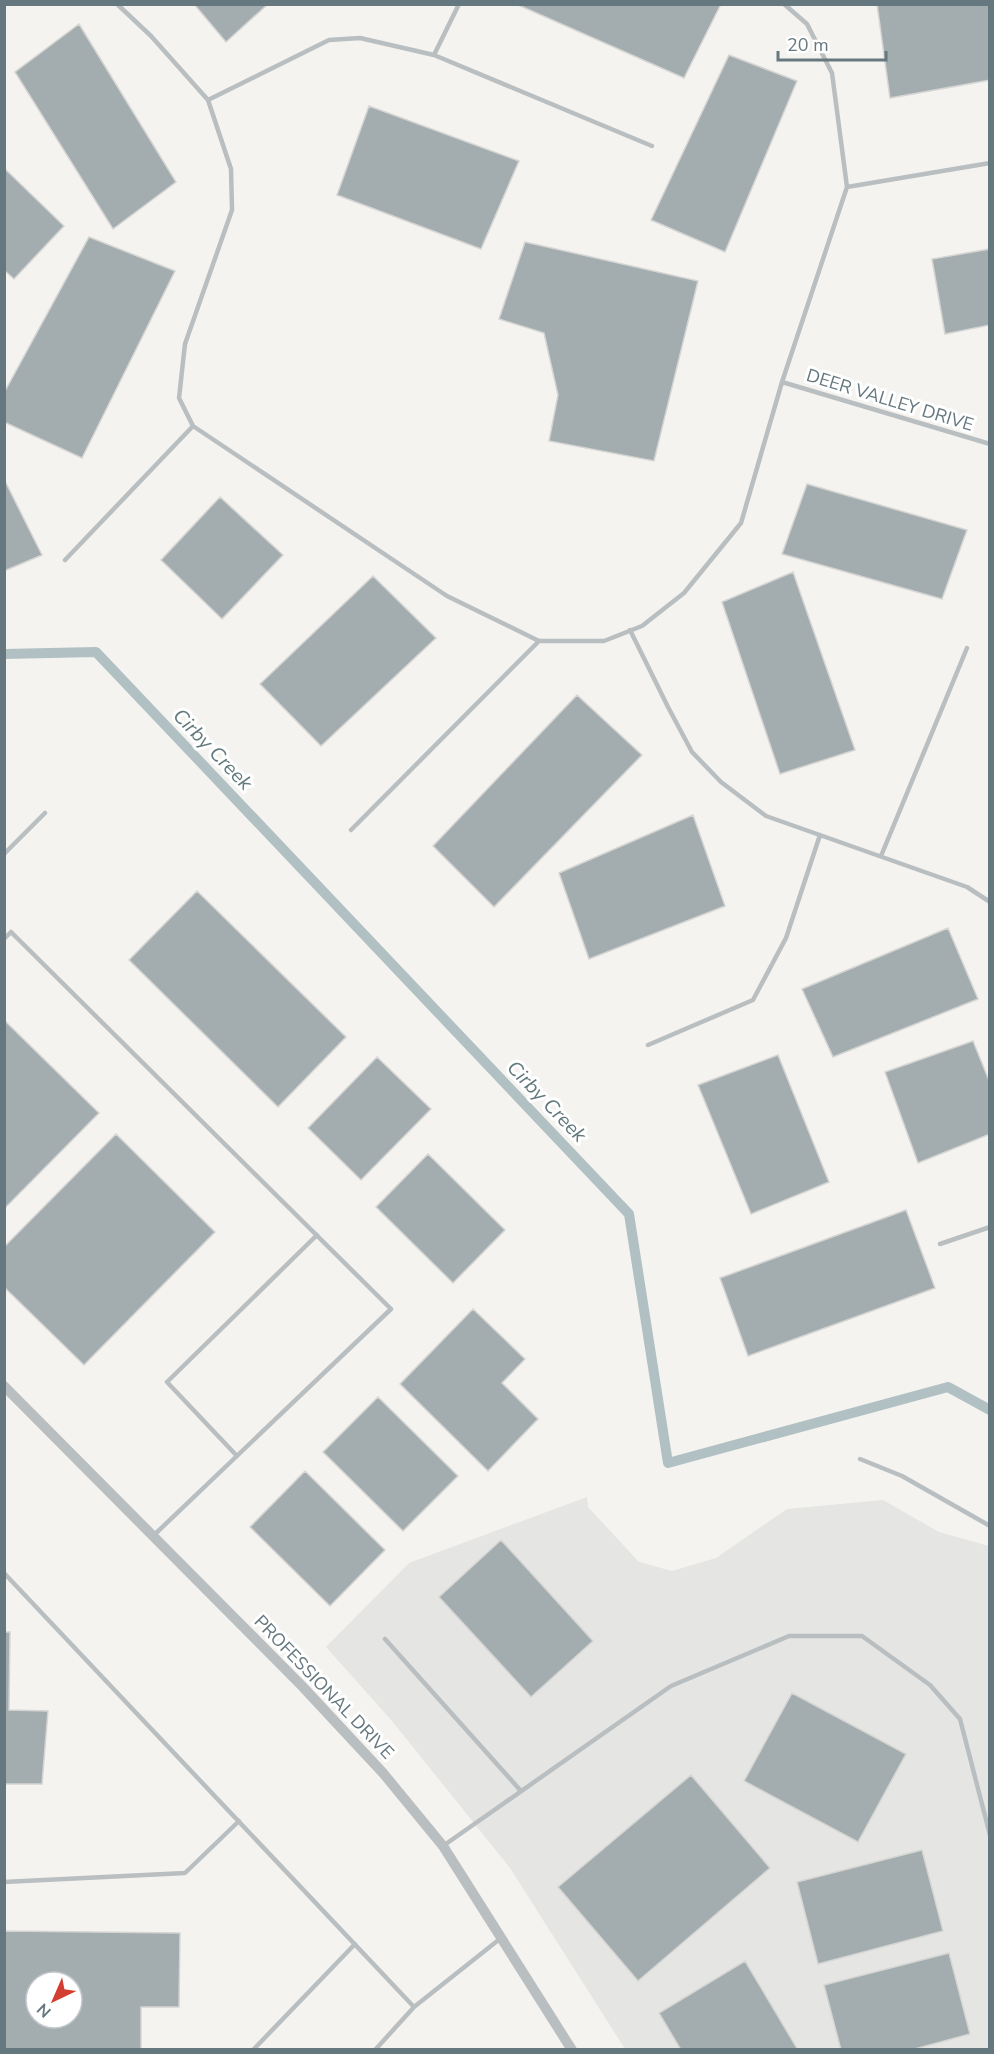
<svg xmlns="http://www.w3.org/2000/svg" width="994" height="2054" viewBox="0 0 994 2054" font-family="'Nunito Sans',sans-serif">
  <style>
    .built { fill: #e5e5e4 }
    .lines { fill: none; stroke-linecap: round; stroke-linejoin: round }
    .stream { stroke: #b1c0c2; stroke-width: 10 }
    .building { fill: #a3acaf; stroke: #d5d5d3; stroke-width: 1.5; fill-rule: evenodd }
    .service { stroke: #b9bec0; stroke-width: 4.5 }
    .tertiary { stroke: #b9bec0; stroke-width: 10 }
    .labels { text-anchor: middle; stroke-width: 6; stroke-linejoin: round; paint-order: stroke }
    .street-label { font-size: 18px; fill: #66787f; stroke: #fff }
    .water-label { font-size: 20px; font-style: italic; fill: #61797c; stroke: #fff }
  </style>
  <rect width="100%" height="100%" fill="#f4f3f0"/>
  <path class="built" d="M587 1497 588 1507 639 1562 672 1571 716 1558 787 1509 883 1500 939 1532 989 1546V2049H625L510 1868 392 1721 326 1647 409 1563Z"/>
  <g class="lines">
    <path class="stream" d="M4 654 96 652 629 1214 668 1463 948 1387 990 1410"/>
  </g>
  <path class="building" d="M194 4H268L226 42Z
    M516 4H721L684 78Z
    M877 4H990V80L890 98Z
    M79 24 176 182 113 229 15 72Z
    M729 55 797 81 725 252 651 220Z
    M369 106 519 161 481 249 337 195Z
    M4 168 64 226 14 279 4 270Z
    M89 237 175 271 82 458 4 422V393Z
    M525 242 698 281 654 461 549 441 558 395 544 333 499 319Z
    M990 249V325L945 334 932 259Z
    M4 479 42 555 4 571Z
    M807 484 967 530 942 599 782 554Z
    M220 497 283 555 222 619 161 560Z
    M793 572 855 750 780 774 722 602Z
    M373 576 436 638 321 746 260 684Z
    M577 695 642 755 494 907 433 846Z
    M693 815 725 906 589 959 559 873Z
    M197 891 346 1037 278 1107 129 960Z
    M948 928 978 999 833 1057 802 989Z
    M4 1020 99 1113 4 1209Z
    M973 1041 990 1083V1134L918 1163 885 1072Z
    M778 1055 829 1182 751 1214 698 1085Z
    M377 1057 431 1109 361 1180 308 1128Z
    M116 1134 215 1232 84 1365 4 1287V1247Z
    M428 1154 505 1230 453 1283 376 1207Z
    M906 1210 935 1288 748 1356 720 1278Z
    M473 1309 525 1359 502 1383 538 1419 488 1471 400 1384Z
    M378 1397 458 1476 403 1531 323 1452Z
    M305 1471 385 1550 330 1606 250 1527Z
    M501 1540 593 1641 531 1697 439 1597Z
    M4 1632H10L9 1710 48 1711 42 1784H4Z
    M792 1693 906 1754 858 1842 744 1781Z
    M691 1775 770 1868 638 1981 558 1887Z
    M922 1850 943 1931 818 1964 797 1882Z
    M4 1931 180 1933 179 2007H141V2050H4ZM36 1982H72V2018H36Z
    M949 1953 970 2034 911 2050H841L824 1985Z
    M745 1961 798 2050H681L659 2013Z"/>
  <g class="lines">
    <path class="service" d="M117 4 151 36 208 100 231 169 232 210 185 344 179 398 193 426 447 596 539 641H604L642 626 684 593 741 523 782 382 847 187 832 73 807 24 784 4
      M434 55 459 4
      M208 100 329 40 360 38 434 55 652 146
      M847 187 990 163
      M782 382 990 444
      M65 560 193 426
      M630 630 668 707 692 752 721 782 766 816 967 887 990 902
      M351 830 539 641
      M4 854 45 813
      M881 856 967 648
      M4 939 11 932 391 1309 153 1536
      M648 1045 753 1000 786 938 820 835
      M940 1244 990 1227
      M237 1456 167 1382 317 1235
      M860 1459 902 1476 990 1526
      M4 1573 414 2007 501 1938
      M385 1639 521 1791
      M443 1846 671 1686 789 1636H862L930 1685 960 1719 990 1835
      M4 1882 185 1873 239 1821
      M253 2050 355 1944
      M375 2050 414 2007"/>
    <path class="tertiary" d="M4 1386 302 1686 383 1773 443 1846 572 2050"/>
  </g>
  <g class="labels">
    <g class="street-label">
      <text transform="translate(890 400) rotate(17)" y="6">DEER VALLEY DRIVE</text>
      <text transform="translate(324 1687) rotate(46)" y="6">PROFESSIONAL DRIVE</text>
    </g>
    <g class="water-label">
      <text transform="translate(213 749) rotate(46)" y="7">Cirby Creek</text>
      <text transform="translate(547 1101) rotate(46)" y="7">Cirby Creek</text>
    </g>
  </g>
  <rect width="994" height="2054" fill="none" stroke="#66787f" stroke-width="12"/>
  <g transform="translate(54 2000) rotate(224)"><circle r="28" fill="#ffffff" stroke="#c2c9cc" stroke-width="1.5"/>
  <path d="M0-4.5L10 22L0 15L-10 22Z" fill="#d33e32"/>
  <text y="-9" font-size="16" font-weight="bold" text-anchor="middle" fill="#66787f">N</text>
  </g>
  <path d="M778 51v9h108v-9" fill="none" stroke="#66787f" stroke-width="3"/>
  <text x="787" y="51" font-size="18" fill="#66787f" stroke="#ffffff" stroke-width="4.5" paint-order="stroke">20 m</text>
</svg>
